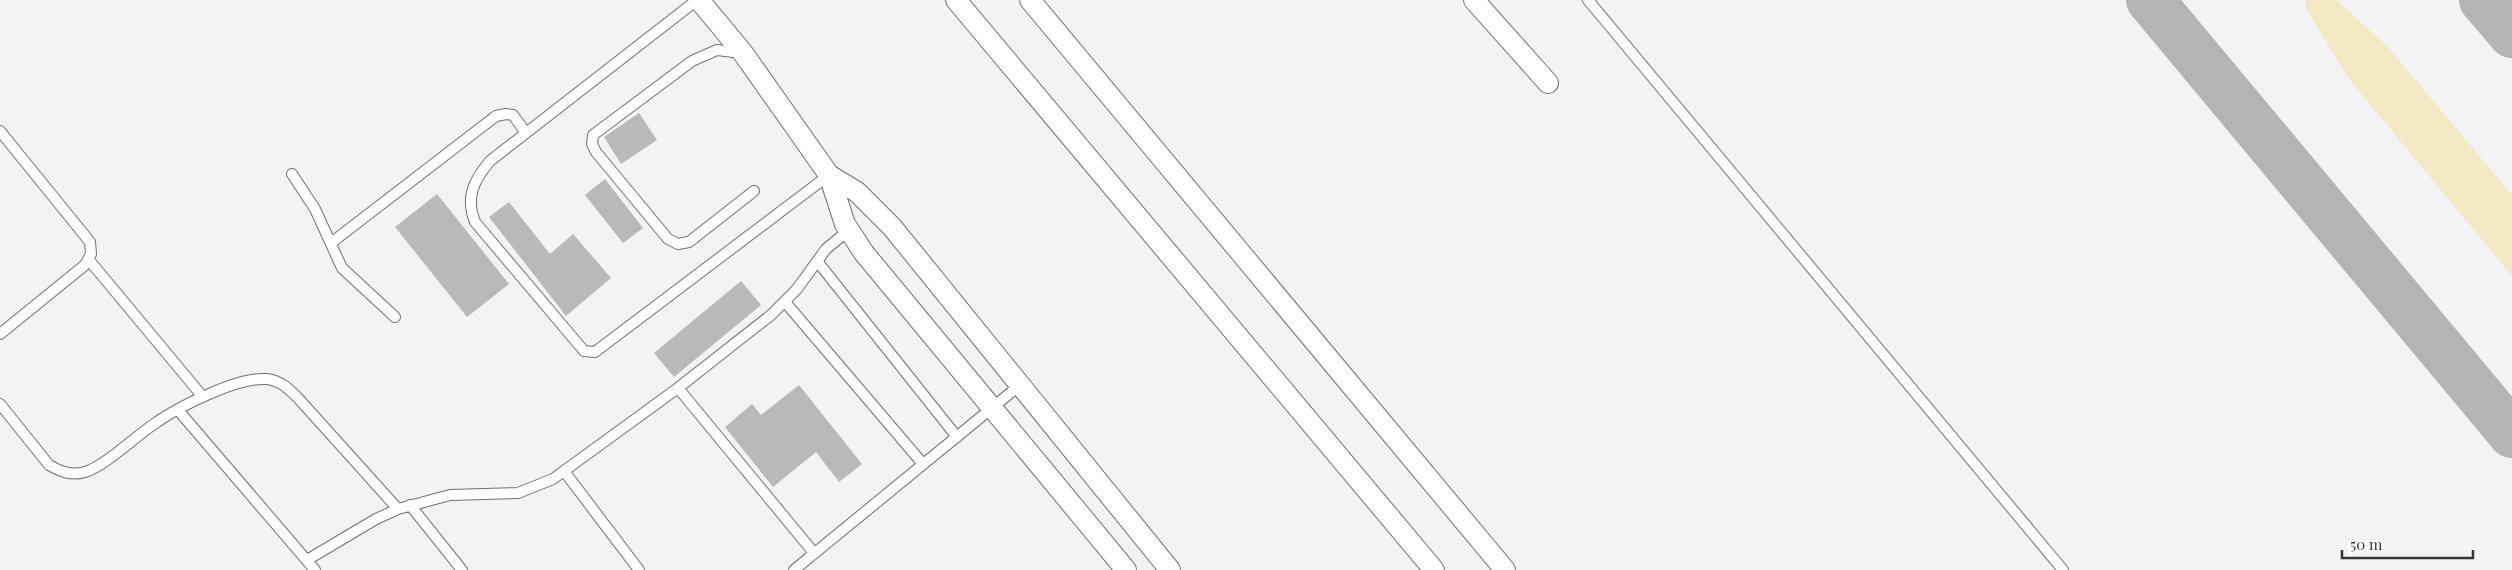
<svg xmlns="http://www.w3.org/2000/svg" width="2512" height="570" viewBox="0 0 2512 570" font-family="'Playfair Display',serif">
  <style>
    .sand { fill: #f3e9c4 }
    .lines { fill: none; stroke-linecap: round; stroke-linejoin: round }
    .taxiway { stroke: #b4b4b6; stroke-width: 48 }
    .building { fill: #bbb9b7 }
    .service-casing { stroke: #707073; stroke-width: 12 }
    .minor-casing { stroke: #707073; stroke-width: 22 }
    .service { stroke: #fff; stroke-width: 10 }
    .minor { stroke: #fff; stroke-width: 20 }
  </style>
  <rect width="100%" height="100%" fill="#f3f2f5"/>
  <path class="sand" d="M2305 0H2336L2387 46 2512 195V276L2349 79 2307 10Z"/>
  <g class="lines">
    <path class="taxiway" d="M2150 0 2512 434
      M2483 0 2512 34"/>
  </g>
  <path class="building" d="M639 113 657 140 621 164 604 137Z
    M605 179 643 228 623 243 585 195Z
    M437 194 509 284 467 317 395 227Z
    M509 202 550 254 573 234 611 278 566 316 489 217Z
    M741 281 761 305 674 377 654 353Z
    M799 385 862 464 839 482 816 452 773 487 725 427 752 404 761 415Z"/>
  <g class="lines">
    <g class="service-casing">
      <path id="service" d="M697 0 490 161C474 180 465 197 475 222L584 351 595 352 829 175
        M1588 0 2063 570
        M742 53 717 50 692 61 593 135 592 144 596 152 668 239 678 244 689 242 754 191
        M0 131 90 242 91 254 85 265 0 334
        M292 174 315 209 342 268 395 317
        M331 243 496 116 506 114 513 115 526 133
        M89 260 203 397
        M817 261 957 437
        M785 302 923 464
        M678 388 814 553
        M0 404 49 465C61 472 72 476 85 472 104 467 138 434 157 422 180 406 238 377 266 379 280 380 289 389 298 398L398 509
        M178 410 315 570
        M564 471 639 570
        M410 505 462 570
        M307 560 376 519 398 509 450 495 518 493 553 479 678 388 771 315 797 289 826 249 849 230
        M794 570 1020 385"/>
    </g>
    <g class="minor-casing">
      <path id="minor" d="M699 0 743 53 829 175 845 224 864 253 1126 570
        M956 0 1434 570
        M1030 0 1505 570
        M1474 0 1548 83
        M829 175 857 192 892 227 1170 570"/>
    </g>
    <use href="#service" class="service"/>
    <use href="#minor" class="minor"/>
  </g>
  <path d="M2342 550v8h131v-8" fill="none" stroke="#353536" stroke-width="2.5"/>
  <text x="2350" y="550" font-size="15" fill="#353536" stroke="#ffffff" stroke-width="4" paint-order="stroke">50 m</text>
</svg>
